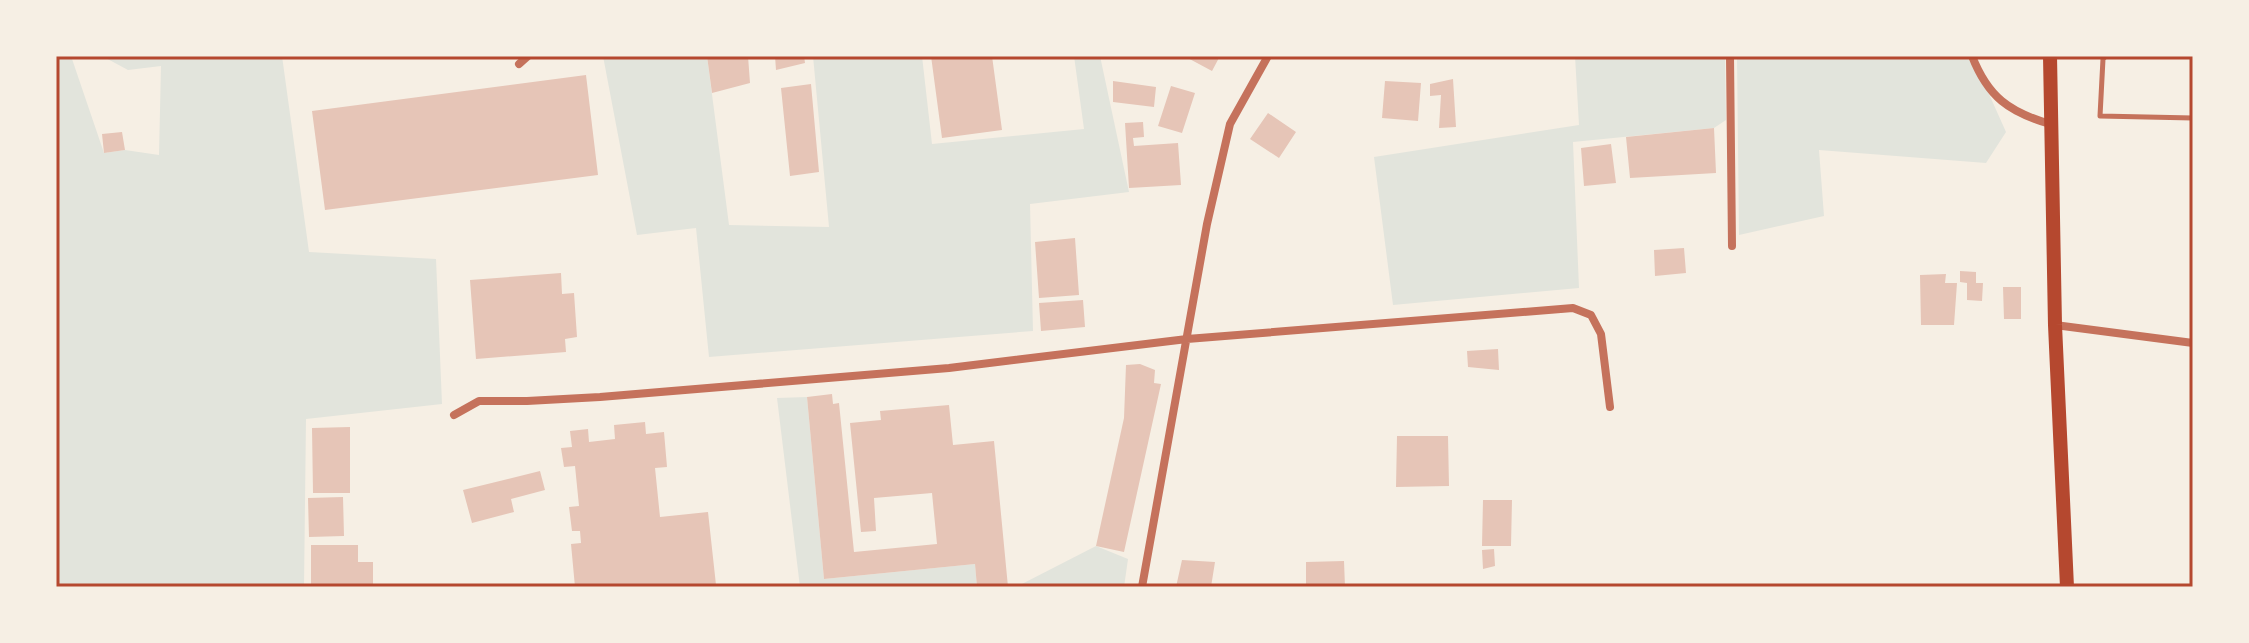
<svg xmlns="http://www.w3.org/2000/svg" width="2249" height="643" viewBox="0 0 2249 643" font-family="'Titillium Web',sans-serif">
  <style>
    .green { fill: #e2e4dc }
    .building { fill: #e6c5b7 }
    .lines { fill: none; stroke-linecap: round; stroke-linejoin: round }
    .service { stroke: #c5725c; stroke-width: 5 }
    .minor { stroke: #c5725c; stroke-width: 8 }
    .secondary { stroke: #b5482f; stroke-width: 14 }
    .neatline { fill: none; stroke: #b5482f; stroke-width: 3 }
  </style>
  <rect width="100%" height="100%" fill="#f6efe4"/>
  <path class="green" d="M56 56H71L104 153 125 150 159 155 161 66 128 70 102 56H189L185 59 194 56H282L309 252 436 259 442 404 306 419 304 587H56Z
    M603 56H707L729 225 829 227 813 56H922L932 144 1084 129 1074 56H1100L1129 192 1030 204 1033 331 709 357 696 228 637 235Z
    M1575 56H1725L1726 120 1714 128 1573 142 1579 288 1393 305 1374 157 1579 125Z
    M1737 56H1972L2006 132 1986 163 1819 150 1824 216 1739 235Z
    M807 397 824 579 975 564 977 587H800L777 398Z
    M1096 546 1128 559 1124 587H1016Z"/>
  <path class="building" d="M707 56H748L750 83 712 93Z
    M775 56H804L805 63 776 70Z
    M931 56H992L1002 130 942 138Z
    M1184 56H1220L1212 71Z
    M586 75 598 175 325 210 312 111Z
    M1453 79 1456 127 1439 128 1441 95 1430 96V84Z
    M1113 81 1156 87 1154 107 1113 102Z
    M1385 81 1421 83 1418 121 1382 118Z
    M811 84 819 172 790 176 781 88Z
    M1171 86 1195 93 1182 133 1158 126Z
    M1268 113 1296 132 1279 158 1250 139Z
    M1143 122 1144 137 1133 138 1134 146 1178 143 1181 185 1129 188 1125 123Z
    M1714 128 1716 173 1630 178 1626 137Z
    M122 132 125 150 104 153 102 134Z
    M1611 144 1616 183 1584 186 1581 148Z
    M1075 238 1079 295 1039 298 1035 242Z
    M1684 248 1686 273 1655 276 1654 250Z
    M1960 271 1976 272V283H1983L1982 301 1967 300V283L1960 282Z
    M561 273 562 294 574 293 577 337 565 339 566 352 476 359 470 280Z
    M1946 274 1945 283H1957L1954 325H1921L1920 275Z
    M2003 287H2021V319H2004Z
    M1083 300 1085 327 1041 331 1039 303Z
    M1498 349 1499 370 1468 367 1467 351Z
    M1140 364 1155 370 1154 383 1161 384 1124 552 1096 546 1124 418 1126 365Z
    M832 394 833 404 839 403 854 552 937 544 932 493 874 498 876 531 861 532 850 423 881 420 880 411 949 405 953 445 994 441 1008 587H977L975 564 824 579 807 397Z
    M645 422 646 434 664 432 667 467 655 468 660 517 708 512 716 585 575 587 571 544 581 543 580 531H572L569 507 579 506 575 466 564 467 561 448 572 447 570 431 588 429 589 442 615 439 614 425Z
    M350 427V493H313L312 428Z
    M1397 436H1448L1449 486 1396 487Z
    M540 471 545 490 511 499 514 512 472 523 463 490Z
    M343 497 344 536 309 537 308 498Z
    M1483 500H1512L1511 546H1482Z
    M311 545H358V562H373V587H311Z
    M1494 549 1495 566 1483 569 1482 550Z
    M1182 560 1215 562 1211 587H1176Z
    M1344 561 1345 587H1306V562Z"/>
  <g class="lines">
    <path class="service" d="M2106 56 2103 59 2100 116 2193 118"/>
    <path class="minor" d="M1730 56 1732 246
      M1972 56C1988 97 2009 112 2050 124
      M519 64 528 56
      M2055 325 2193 343
      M454 415 479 401H527L600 397 949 368 1187 339 1573 308 1591 315 1601 334 1610 407
      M1142 587 1207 224 1230 124 1268 56"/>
    <path class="secondary" d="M2050 56 2055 325 2067 587"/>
  </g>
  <rect width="2249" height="643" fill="none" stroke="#f6efe4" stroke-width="116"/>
  <rect x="58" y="58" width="2133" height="527" class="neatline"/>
</svg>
